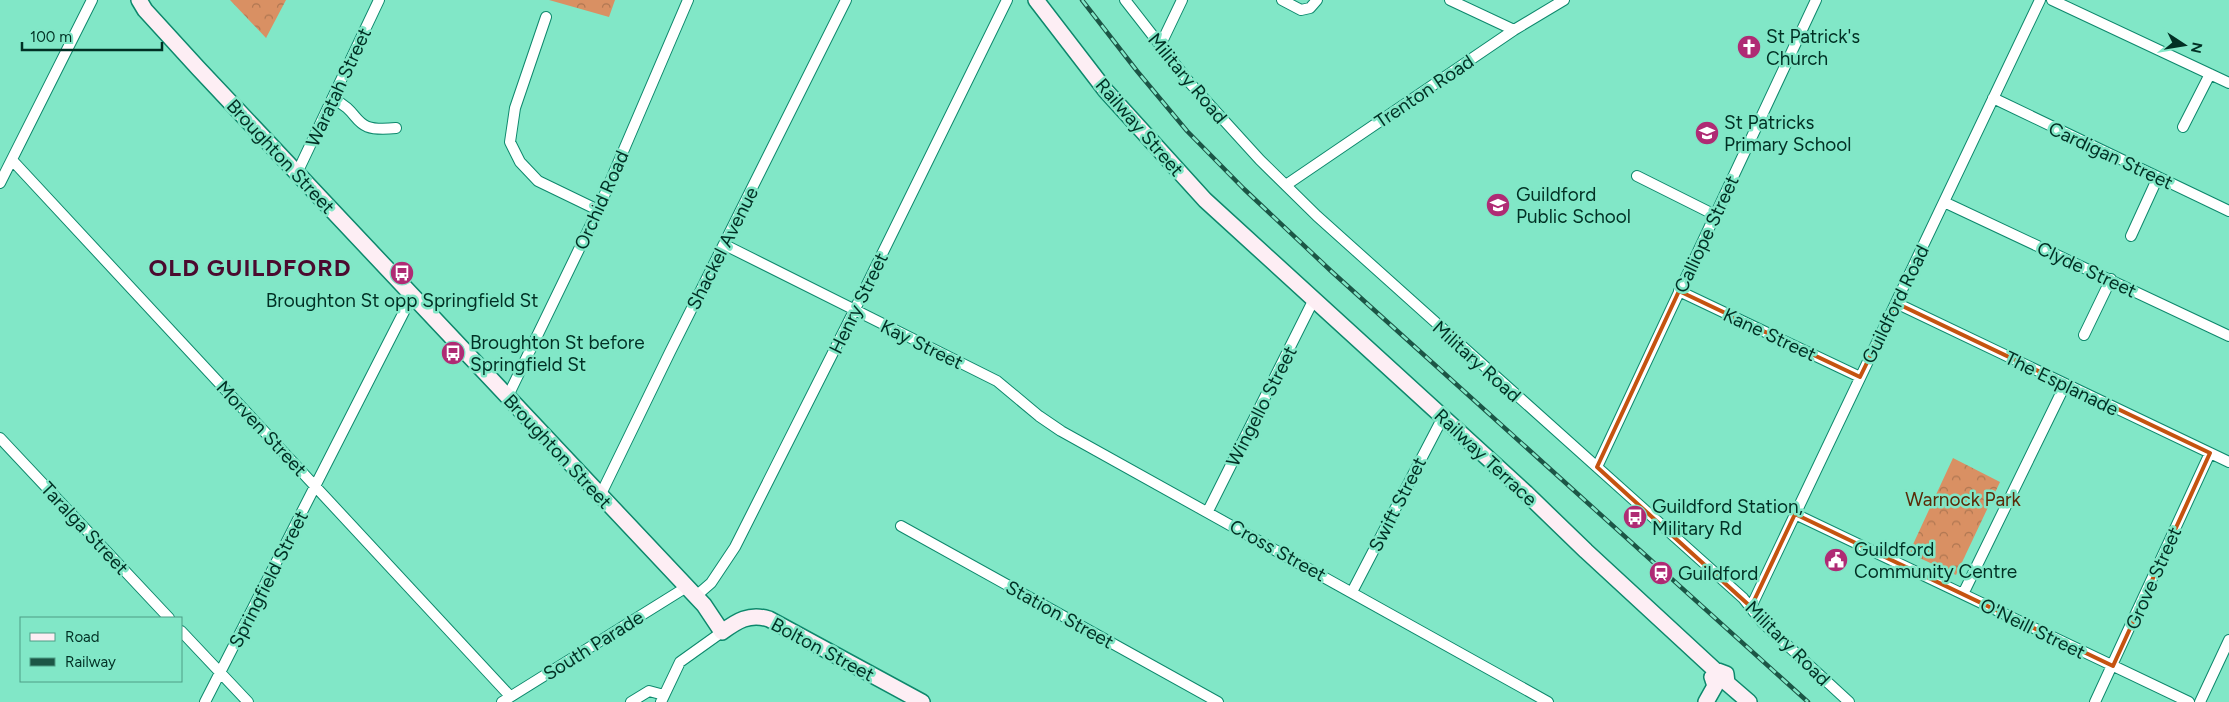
<svg xmlns="http://www.w3.org/2000/svg" width="2229" height="702" viewBox="0 0 2229 702" font-family="Figtree,sans-serif">
  <style>
    .forest { fill: url(#forest-crowns) }
    .lines { fill: none; stroke-linecap: round; stroke-linejoin: round }
    .street-casing { stroke: #0d886c; stroke-width: 12 }
    .secondary-casing { stroke: #0d886c; stroke-width: 18 }
    .street { stroke: #fff; stroke-width: 10 }
    .secondary { stroke: #fdeef4; stroke-width: 15 }
    .rail-casing { stroke: #1c5646; stroke-width: 4.5 }
    .rail { stroke: #81e7c7; stroke-width: 2.5; stroke-dasharray: 8; stroke-linecap: butt }
    .marked { fill: none; stroke: #c55310; stroke-width: 4; stroke-linejoin: round }
    .labels { text-anchor: middle; stroke-width: 5; stroke-linejoin: round; paint-order: stroke }
    .poi-label { font-size: 19px; fill: #013024; stroke: #81e7c7; text-anchor: start }
    .street-label { font-size: 19px; fill: #013024; stroke: #81e7c7 }
    .park-label { font-size: 19px; fill: #5a2a07; stroke: #81e7c7 }
    .district-label { font-size: 24px; font-weight: bold; letter-spacing: 1px; fill: #4b0b2f; stroke: #81e7c7 }
  </style>
  <defs>
    <pattern id="forest-crowns" width="20" height="18" patternUnits="userSpaceOnUse" patternTransform="scale(1.25)"><rect width="20" height="18" fill="#d99063"/><path d="M2 6a3 3 0 1 1 6 0M12 15a3 3 0 1 1 6 0" fill="none" stroke="#ae7651"/></pattern>
  </defs>
  <rect width="100%" height="100%" fill="#81e7c7"/>
  <path class="forest" d="M230 0H286L266 38Z
    M549 0H615L609 17Z
    M1953 458 2000 482 1956 575 1909 553Z"/>
  <g class="lines">
    <g class="street-casing">
      <path id="street" d="M1125 0 1189 82 1260 160 1317 216 1743 598 1762 622 1849 702
        M1282 0 1301 10 1310 8 1317 0
        M1450 0 1514 30
        M2052 0 2229 83
        M546 17 515 108 510 142 520 162 538 181 598 210
        M1160 46 1182 0
        M1993 98 2229 211
        M333 99C365 114 349 133 396 128
        M2183 127 2210 74
        M12 160 510 696
        M297 173 379 0
        M1637 176 1715 215
        M0 183 92 0
        M1286 185 1514 30 1564 0
        M1944 202 2229 336
        M2131 236 2158 177
        M725 245 997 381 1039 416 1061 431 1548 702
        M1679 291 1860 377
        M1896 303 2229 462
        M2084 335 2111 279
        M507 398 598 210 688 0
        M0 438 169 618
        M1597 467 1816 0
        M600 496 670 352 846 0
        M1208 511 1313 301
        M1795 514 2189 702
        M901 526 1218 702
        M1352 592 1443 417
        M1963 594 2065 385
        M696 596 711 583 735 547 854 311 1007 0
        M1751 607 2040 0
        M181 631 248 702
        M205 702 412 296
        M502 702 685 588
        M631 702 649 691 664 695
        M661 702 680 662 722 632
        M2095 702 2210 453
        M2200 702 2229 640"/>
    </g>
    <g class="secondary-casing">
      <path id="secondary" d="M139 0 145 10 198 68 704 605 722 632C737 621 749 613 769 619L922 702
        M1036 0 1106 91 1205 200 1526 493 1586 551 1716 671
        M1727 683 1749 702
        M1715 686 1712 677 1718 671 1726 674 1727 683
        M1706 702 1715 686"/>
    </g>
    <use href="#street" class="street"/>
    <use href="#secondary" class="secondary"/>
    <g class="rail-casing">
      <path id="rail" d="M1082 0 1137 71 1187 131 1244 189 1331 271 1808 702"/>
    </g>
    <use href="#rail" class="rail"/>
  </g>
  <path class="marked" d="M1679 291 1860 377 1896 303 2210 453 2113 666 1795 514 1751 607 1597 467Z"/>
  <defs>
    <g id="church-disc" transform="scale(1.25)"><circle r="9.5" fill="#af2b74" stroke="#81e7c7"/><path d="M-1.2-6h2.4v3.5h3.3v2.4h-3.3V6h-2.4V-.1h-3.3v-2.4h3.3Z" fill="#fff"/></g>
    <g id="school-disc" transform="scale(1.25)"><circle r="9.5" fill="#af2b74" stroke="#81e7c7"/><path d="M0-5L7-2L0 1L-7-2ZM-4 1L0 2.5L4 1V4Q0 6-4 4Z" fill="#fff"/></g>
    <g id="bus-disc" transform="scale(1.25)"><circle r="9.5" fill="#af2b74" stroke="#81e7c7"/><path d="M-5-6H5V4H4V6H2V4H-2V6H-4V4H-5ZM-3.5-4V0h7V-4ZM-3.5 1.2v1.5H-2V1.2ZM2 1.2v1.5H3.5V1.2Z" fill="#fff"/></g>
    <g id="civic-disc" transform="scale(1.25)"><circle r="9.5" fill="#af2b74" stroke="#81e7c7"/><path d="M-.6-6.5H3V-4.5H.6V-3L4-1V1h2V6H-6V1h2V-1L-.6-3ZM-1.2 2.5V6h2.4V2.5Z" fill="#fff"/></g>
    <g id="station-disc" transform="scale(1.25)"><circle r="9.5" fill="#af2b74" stroke="#81e7c7"/><path d="M-3-6H3Q5-6 5-4V2Q5 4 3 4L4.5 6H3L1.5 4h-3L-3 6H-4.5L-3 4Q-5 4-5 2V-4Q-5-6-3-6ZM-3.5-4v3h7v-3ZM-3.5 1v1.5H-2V1ZM2 1v1.5H3.5V1Z" fill="#fff"/></g>
  </defs>
  <g fill-rule="evenodd">
    <use href="#church-disc" x="1749" y="47"/>
    <use href="#school-disc" x="1707" y="133"/>
    <use href="#school-disc" x="1498" y="205"/>
    <use href="#bus-disc" x="402" y="273"/>
    <use href="#bus-disc" x="453" y="353"/>
    <use href="#bus-disc" x="1635" y="517"/>
    <use href="#civic-disc" x="1836" y="560"/>
    <use href="#station-disc" x="1661" y="573"/>
  </g>
  <g class="labels">
    <g class="poi-label">
      <text x="1766" y="43">St Patrick's<tspan x="1766" dy="22">Church</tspan></text>
      <text x="1724" y="129">St Patricks<tspan x="1724" dy="22">Primary School</tspan></text>
      <text x="1516" y="201">Guildford<tspan x="1516" dy="22">Public School</tspan></text>
      <text x="402" y="307" text-anchor="middle">Broughton St opp Springfield St</text>
      <text x="470" y="349">Broughton St before<tspan x="470" dy="22">Springfield St</tspan></text>
      <text x="1652" y="513">Guildford Station,<tspan x="1652" dy="22">Military Rd</tspan></text>
      <text x="1854" y="556">Guildford<tspan x="1854" dy="22">Community Centre</tspan></text>
      <text x="1678" y="580">Guildford</text>
    </g>
    <g class="street-label">
      <text transform="translate(1188 78) rotate(50)" y="7">Military Road</text>
      <text transform="translate(338 87) rotate(-65)" y="7">Waratah Street</text>
      <text transform="translate(1424 91) rotate(-34)" y="7">Trenton Road</text>
      <text transform="translate(1140 127) rotate(49)" y="7">Railway Street</text>
      <text transform="translate(2111 155) rotate(25)" y="7">Cardigan Street</text>
      <text transform="translate(281 156) rotate(47)" y="7">Broughton Street</text>
      <text transform="translate(601 200) rotate(-66)" y="7">Orchid Road</text>
      <text transform="translate(1706 234) rotate(-65)" y="7">Calliope Street</text>
      <text transform="translate(722 248) rotate(-63)" y="7">Shackel Avenue</text>
      <text transform="translate(2087 269) rotate(25)" y="7">Clyde Street</text>
      <text transform="translate(858 303) rotate(-64)" y="7">Henry Street</text>
      <text transform="translate(1895 304) rotate(-64)" y="7">Guildford Road</text>
      <text transform="translate(1770 334) rotate(25)" y="7">Kane Street</text>
      <text transform="translate(922 344) rotate(26)" y="7">Kay Street</text>
      <text transform="translate(1477 361) rotate(42)" y="7">Military Road</text>
      <text transform="translate(2062 383) rotate(26)" y="7">The Esplanade</text>
      <text transform="translate(1261 406) rotate(-63)" y="7">Wingello Street</text>
      <text transform="translate(262 428) rotate(47)" y="7">Morven Street</text>
      <text transform="translate(558 451) rotate(47)" y="7">Broughton Street</text>
      <text transform="translate(1486 457) rotate(43)" y="7">Railway Terrace</text>
      <text transform="translate(1397 504) rotate(-63)" y="7">Swift Street</text>
      <text transform="translate(85 528) rotate(47)" y="7">Taralga Street</text>
      <text transform="translate(1278 550) rotate(29)" y="7">Cross Street</text>
      <text transform="translate(2153 578) rotate(-66)" y="7">Grove Street</text>
      <text transform="translate(268 579) rotate(-63)" y="7">Springfield Street</text>
      <text transform="translate(1060 614) rotate(29)" y="7">Station Street</text>
      <text transform="translate(2033 628) rotate(26)" y="7">O'Neill Street</text>
      <text transform="translate(1788 643) rotate(45)" y="7">Military Road</text>
      <text transform="translate(593 645) rotate(-32)" y="7">South Parade</text>
      <text transform="translate(823 649) rotate(28)" y="7">Bolton Street</text>
    </g>
    <g class="park-label">
      <text x="1963" y="506">Warnock Park</text>
    </g>
    <g class="district-label">
      <text x="250" y="276">OLD GUILDFORD</text>
    </g>
  </g>
  <rect x="20" y="617" width="162" height="65" fill="#81e7c7" stroke="#4e9e86"/>
  <rect x="30" y="633" width="25" height="8" fill="#fdeef4" stroke="#4e9e86"/>
  <text x="65" y="642" font-size="15" fill="#013024">Road</text>
  <rect x="30" y="658" width="25" height="8" fill="#1c5646" stroke="#4e9e86"/>
  <text x="65" y="667" font-size="15" fill="#013024">Railway</text>
  <g transform="translate(2184 45) rotate(102)" stroke="#81e7c7" stroke-width="4" paint-order="stroke">
  <path d="M0-4L9 19L0 12L-9 19Z" fill="#013024"/>
  <text y="-8" font-size="14" font-weight="bold" text-anchor="middle" fill="#013024">N</text>
  </g>
  <path d="M22 42v8h140v-8" fill="none" stroke="#013024" stroke-width="2.5"/>
  <text x="30" y="42" font-size="15" fill="#013024" stroke="#81e7c7" stroke-width="4" paint-order="stroke">100 m</text>
</svg>
